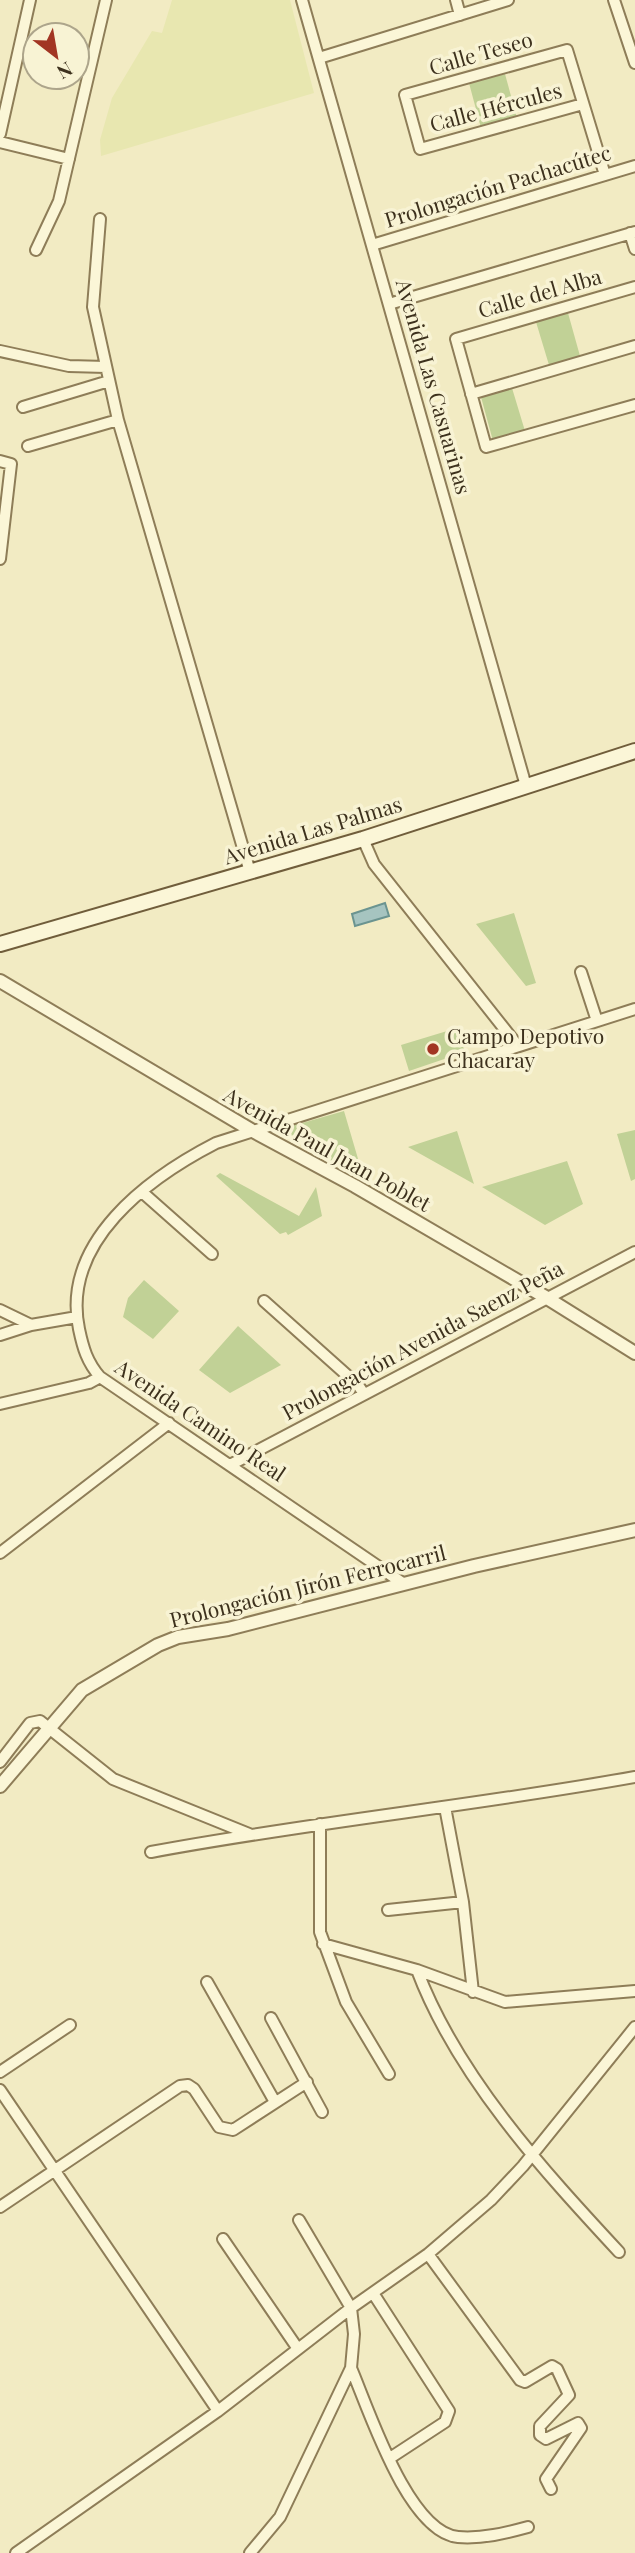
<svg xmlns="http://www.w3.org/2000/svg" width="635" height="2553" viewBox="0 0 635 2553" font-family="'Playfair Display',serif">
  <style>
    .farmland { fill: #e8e7b0 }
    .green { fill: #c1d196 }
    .water { fill: #a6c4c0; stroke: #6b9490; stroke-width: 2 }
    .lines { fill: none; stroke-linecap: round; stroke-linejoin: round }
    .minor-casing { stroke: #8e7d58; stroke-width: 14 }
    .tertiary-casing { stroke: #8e7d58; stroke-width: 16 }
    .secondary-casing { stroke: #705d3b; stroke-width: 18 }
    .minor { stroke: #fbf6d7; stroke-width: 10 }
    .tertiary { stroke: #fbf6d7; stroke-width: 12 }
    .secondary { stroke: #fbf6d7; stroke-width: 14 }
    .poi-dot { fill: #a23523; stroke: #f8f3d4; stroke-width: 2.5 }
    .labels { text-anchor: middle; stroke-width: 7; stroke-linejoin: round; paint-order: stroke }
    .street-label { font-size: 21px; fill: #3d311d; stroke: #f8f3d4 }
    .poi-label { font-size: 21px; fill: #3d311d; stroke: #f8f3d4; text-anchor: start }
  </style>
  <rect width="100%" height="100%" fill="#f2ebc3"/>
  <path class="farmland" d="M172 0H290L314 93 101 156 100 140 112 98 152 31 162 33Z"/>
  <path class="green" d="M505 74 517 118 481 128 469 83Z
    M568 313 580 356 549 365 536 322Z
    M512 388 525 431 493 441 481 397Z
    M514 913 536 983 526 986 476 924Z
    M457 1028 465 1052 409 1071 401 1045Z
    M344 1111 361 1169 356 1178 283 1133 285 1128Z
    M635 1130V1179L631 1181 617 1134Z
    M457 1131 474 1184 408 1147Z
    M567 1161 583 1204 545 1225 482 1187Z
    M220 1173 299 1216 316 1187 322 1216 288 1235 286 1232 280 1234 216 1176Z
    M144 1280 179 1311 153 1339 123 1317 128 1298Z
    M238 1326 281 1365 230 1393 199 1370Z"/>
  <path class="water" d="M385 903 389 916 355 926 352 914Z"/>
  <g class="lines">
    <g class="minor-casing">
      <path id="minor" d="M302 0 526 786
        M456 0 460 15
        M614 0 635 63
        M319 58 508 0
        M583 104 420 149 405 95 567 50 605 175
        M0 134 30 0
        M0 142 69 159
        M100 219 93 307 118 420 250 872
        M630 233 635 249
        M372 245 635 166
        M36 250 59 201 106 0
        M635 287 456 339 486 447 635 405
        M389 304 635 232
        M0 351 69 366 106 367
        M471 394 635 346
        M23 407 109 381
        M28 446 118 420
        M0 461 11 464 0 559
        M363 839 374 864 518 1046
        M581 972 597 1021
        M142 1192 212 1254
        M264 1301 358 1385 364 1394
        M0 1310 31 1325
        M0 1335 31 1325 77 1317
        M0 1404 89 1383 100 1377
        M230 1465 635 1252
        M0 1553 169 1423
        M404 1584 100 1377C87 1362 83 1348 79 1329 61 1242 148 1178 216 1143L635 1009
        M0 1762 30 1723 40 1721 113 1779 249 1834
        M445 1807 463 1902 473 1992
        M320 1824V1932L346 2002 389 2074
        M151 1852C311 1822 474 1806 635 1777
        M388 1910 463 1902
        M323 1944 417 1970 505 2002 635 1991
        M417 1970C457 2076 543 2170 619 2252
        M207 1982 275 2102
        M271 2018 322 2112
        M0 2072 70 2025
        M0 2090 218 2411
        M0 2207 180 2086 188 2085 194 2089 219 2127 233 2130 307 2082
        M223 2239 298 2349
        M428 2254 520 2380 525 2382 552 2366 557 2369 569 2395 540 2426V2435L546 2439 578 2423 581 2428 546 2479 551 2489
        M373 2293 449 2411 445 2422 390 2458
        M351 2368C369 2410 408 2532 458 2537 482 2539 506 2533 528 2527
        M16 2553 218 2411 351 2308 428 2254 491 2200 523 2166 635 2027
        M250 2553 280 2517 351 2368 354 2334 351 2308 299 2220"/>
    </g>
    <g class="tertiary-casing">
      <path id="tertiary" d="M0 981 251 1130 355 1186 547 1298 635 1353
        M0 1786 82 1690 158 1645 178 1637 228 1629 474 1566 635 1530"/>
    </g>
    <g class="secondary-casing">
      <path id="secondary" d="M0 944 363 839 635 751"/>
    </g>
    <use href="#minor" class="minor"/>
    <use href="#tertiary" class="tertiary"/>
    <use href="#secondary" class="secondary"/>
  </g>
  <circle class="poi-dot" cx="433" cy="1049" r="7"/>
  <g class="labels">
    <g class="street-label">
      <text transform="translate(481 54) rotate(-16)" y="7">Calle Teseo</text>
      <text transform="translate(496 108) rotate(-15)" y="7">Calle Hércules</text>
      <text transform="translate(498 187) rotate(-17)" y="7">Prolongación Pachacútec</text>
      <text transform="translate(540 294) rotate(-16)" y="7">Calle del Alba</text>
      <text transform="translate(433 387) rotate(74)" y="7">Avenida Las Casuarinas</text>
      <text transform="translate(313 831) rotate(-17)" y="7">Avenida Las Palmas</text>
      <text transform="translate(327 1150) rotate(29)" y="7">Avenida Paul Juan Poblet</text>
      <text transform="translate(423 1341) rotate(-28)" y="7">Prolongación Avenida Saenz Peña</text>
      <text transform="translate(200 1421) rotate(34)" y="7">Avenida Camino Real</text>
      <text transform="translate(308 1587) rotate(-14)" y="7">Prolongación Jirón Ferrocarril</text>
    </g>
    <g class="poi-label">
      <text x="447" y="1044">Campo Depotivo<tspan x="447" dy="24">Chacaray</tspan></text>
    </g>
  </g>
  <g transform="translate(56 56) rotate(149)"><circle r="33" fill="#f8f3d4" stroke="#ada58b" stroke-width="2"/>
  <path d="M0-5L12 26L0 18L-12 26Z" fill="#a23523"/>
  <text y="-10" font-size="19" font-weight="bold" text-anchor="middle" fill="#3d311d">N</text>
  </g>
</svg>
